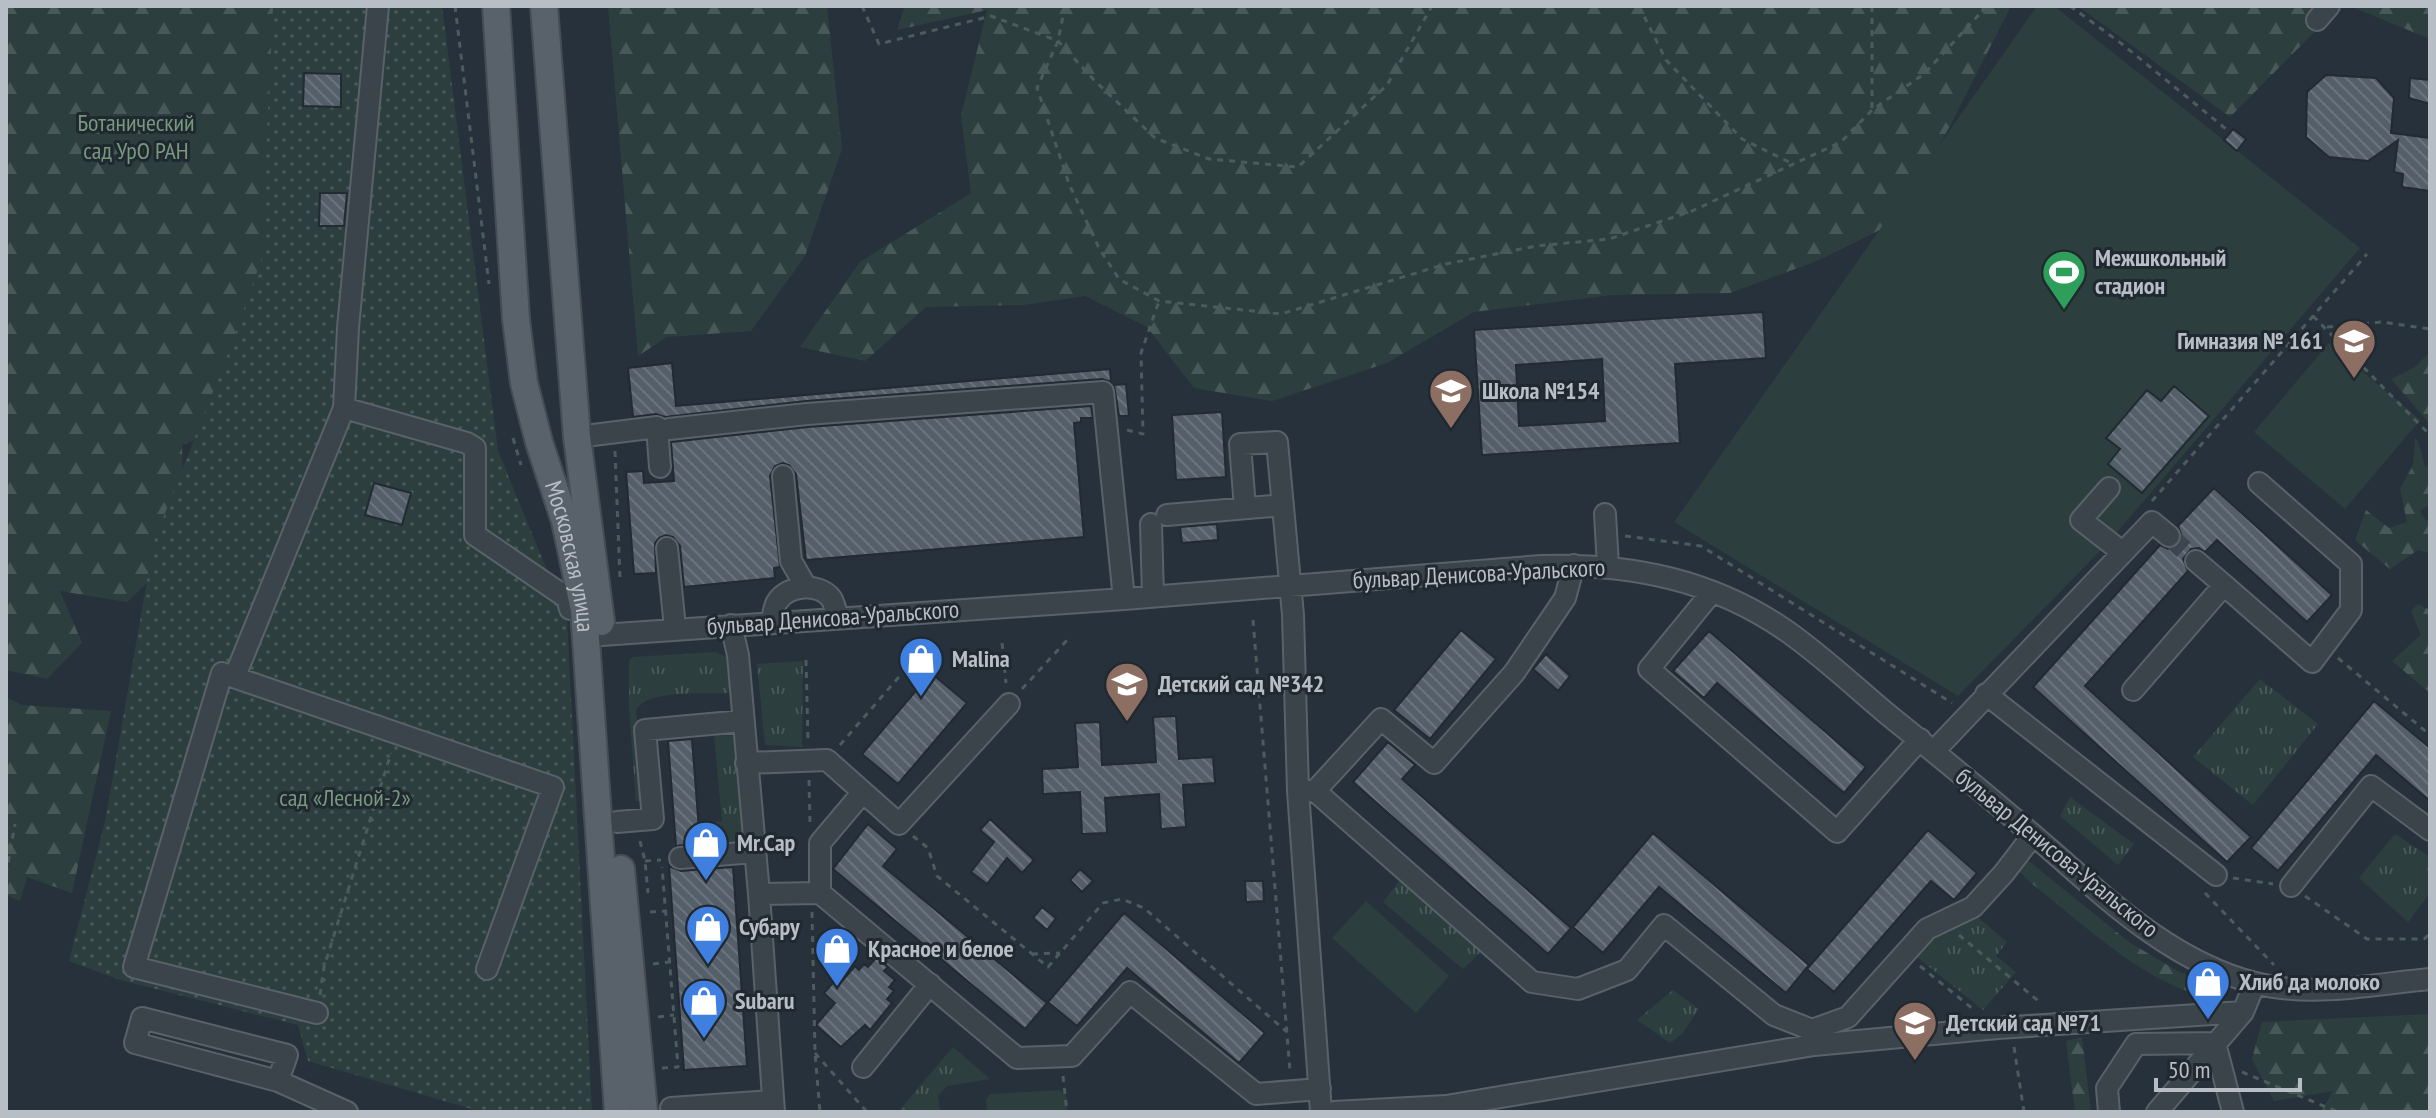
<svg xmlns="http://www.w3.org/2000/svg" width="2436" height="1118" viewBox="0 0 2436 1118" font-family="'PT Sans Narrow',sans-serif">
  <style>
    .grass { fill: url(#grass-tufts) }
    .forest { fill: url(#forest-firs) }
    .garden { fill: url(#garden-dots) }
    .pitch { fill: #2c3f3e }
    .building { fill: url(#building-back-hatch); stroke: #222a32; stroke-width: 2; fill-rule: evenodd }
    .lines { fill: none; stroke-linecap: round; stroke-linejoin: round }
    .minor-tunnel { stroke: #3d4650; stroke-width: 20; stroke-dasharray: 20 10; stroke-linecap: butt }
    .minor-casing { stroke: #596169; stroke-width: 24 }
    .major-casing { stroke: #444c54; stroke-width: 30 }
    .path { stroke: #4b5c5d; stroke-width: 3; stroke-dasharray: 6 6; stroke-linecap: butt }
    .minor { stroke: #3b434b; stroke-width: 20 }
    .major { stroke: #59626b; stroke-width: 26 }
    .labels { text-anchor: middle; stroke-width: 6; stroke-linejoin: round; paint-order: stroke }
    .park-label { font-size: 24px; fill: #78997e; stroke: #202830 }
    .poi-label { font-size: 24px; font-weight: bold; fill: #b7bec6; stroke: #202830; text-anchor: start }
    .street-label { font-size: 24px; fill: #b7bec6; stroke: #202830 }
  </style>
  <defs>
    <pattern id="grass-tufts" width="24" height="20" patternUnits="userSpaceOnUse" patternTransform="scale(2)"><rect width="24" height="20" fill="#2c3f3e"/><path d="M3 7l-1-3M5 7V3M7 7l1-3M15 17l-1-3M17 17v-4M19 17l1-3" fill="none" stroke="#485958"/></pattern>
    <pattern id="forest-firs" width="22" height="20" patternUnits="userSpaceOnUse" patternTransform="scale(2)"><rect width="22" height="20" fill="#2c3f3e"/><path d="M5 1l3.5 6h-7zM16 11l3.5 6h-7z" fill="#485958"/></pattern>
    <pattern id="garden-dots" width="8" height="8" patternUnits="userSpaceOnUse" patternTransform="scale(2)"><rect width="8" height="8" fill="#2c3f3e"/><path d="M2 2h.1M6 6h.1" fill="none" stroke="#485958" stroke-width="1.8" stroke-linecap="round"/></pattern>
    <pattern id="building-back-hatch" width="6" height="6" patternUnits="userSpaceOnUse" patternTransform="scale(2)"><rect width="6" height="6" fill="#555f6a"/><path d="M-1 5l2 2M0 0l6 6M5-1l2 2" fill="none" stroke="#6b747e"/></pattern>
  </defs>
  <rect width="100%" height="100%" fill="#27313b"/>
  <path class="grass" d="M715 652 730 658 734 680 727 693C705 694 647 689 636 710L643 801H636L629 707V660L633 657Z
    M803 661 802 747 765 745 757 664Z
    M2260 679 2318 724 2253 805 2193 757Z
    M714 735 739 736 745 841 737 846 715 845 712 823 722 821Z
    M2070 797 2134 844 2118 865 2060 816Z
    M2395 834 2430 857V893L2408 922 2359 878Z
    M1404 875 1485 948 1463 969 1383 902Z
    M1974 914 2007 942 1996 956 2016 972 1983 1010 1917 957 1938 931Z
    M1673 990 1699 1009 1682 1034 1670 1043 1637 1020Z
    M953 1047 990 1079 947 1086 938 1096 940 1112H898Z"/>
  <path class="forest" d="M6 6H311L232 426 182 445 185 547 127 602 60 591 82 643 47 679 6 670Z
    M608 6H827L842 149 805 256 751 331 667 337 638 356Z
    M905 6H2011L1950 126 1894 223 1817 261 1730 293 1612 295 1474 312 1387 363 1272 401 1194 388 1147 327 1085 296 1023 305 926 307 865 361 800 347 860 262 971 193 961 116 987 10 897 30Z
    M2078 6H2340L2230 117Z
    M2351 6H2430V39L2350 6Z
    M2430 352V424L2391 379 2415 367Z
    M2415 439 2418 441 2425 467 2430 465V504L2420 511 2426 521 2430 518V553L2418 550 2390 569 2355 540 2366 510 2389 528 2407 522 2400 489 2413 465Z
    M2418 604 2430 610V693L2392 661 2421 635 2411 611Z
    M6 697 22 705 111 711 72 893 27 877 20 901 6 895Z
    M2025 858 2129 942 2179 972 2213 985 2202 996C2136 977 2084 924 2031 883L2020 872Z
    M2430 1014V1112H2321L2333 1091 2274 1101 2252 1059 2262 1022Z
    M2082 1037 2091 1112H2075L2066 1041Z"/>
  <path class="garden" d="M273 6H442L498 451 567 619 592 1112H482L308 1061 298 1025 120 980 69 961 105 822 154 541 230 349 261 261Z"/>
  <path class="pitch" d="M2037 6H2054L2360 248 2108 543 1958 696 1674 522Z
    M2329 343 2420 420 2345 509 2254 432Z
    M1366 901 1449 976 1416 1013 1332 938Z
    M1060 1090 1066 1095 1067 1112H987L986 1099 990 1094Z"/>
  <path class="building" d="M304 73 341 74V107L303 106Z
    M2326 75 2376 78 2394 98 2391 133 2430 138V191L2402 187 2403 174 2394 172 2398 140 2368 161 2329 157 2306 137 2307 92Z
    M2410 78 2430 80V104L2409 98Z
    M2233 129 2246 139 2237 151 2224 140Z
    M320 193H347L344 226H319Z
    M1763 312 1766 358 1675 364 1680 443 1482 455 1474 330ZM1602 359 1605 421 1519 426 1516 365Z
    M672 363 676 406 1110 369 1111 382 1102 379 806 401 665 417 656 414 633 417 628 368Z
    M1126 384 1129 416H1119L1114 385Z
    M2174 386 2209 416 2142 493 2108 464 2120 449 2106 438 2147 390 2161 401Z
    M1091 406 1093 418H1081V422L1074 423 1084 537 806 560 796 474 789 465 783 463 775 466 770 476 780 567 774 568 775 578 684 587 680 546 673 537 666 535 659 538 655 543 656 573 634 574 626 472 643 471 644 483 674 481 671 442 808 427Z
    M1222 412 1226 477 1176 480 1172 415Z
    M374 483 411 493 402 525 365 515Z
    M2214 488 2332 595 2307 622 2217 540 2205 552 2199 548 2191 549 2183 559 2188 571 2085 686 2251 837 2227 862 2033 687 2160 545 2168 549 2178 545 2182 537 2178 526Z
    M1217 524 1218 540 1182 543 1180 527Z
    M1461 630 1496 659 1430 739 1394 710Z
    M1709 631 1866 767 1844 793 1717 683 1704 698 1673 671Z
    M1546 654 1570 676 1558 691 1533 669Z
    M931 673 967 703 898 784 862 754Z
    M2374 701 2430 748V801L2376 755 2278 871 2251 848Z
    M1176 716 1179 759 1213 757 1215 783 1183 785 1186 827 1161 829 1159 794 1105 798 1107 833 1082 834 1080 792 1043 794 1042 769 1078 767 1075 723 1100 722 1102 765 1156 762 1153 717Z
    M692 739 700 843 676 846 668 741Z
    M1388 742 1415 765 1402 779 1571 928 1548 954 1353 782Z
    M990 819 1034 860 1022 873 1007 858 987 884 971 872 994 842 980 830Z
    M868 824 897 849 883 866 1047 1003 1025 1029 833 869Z
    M1928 830 1977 873 1954 900 1931 881 1834 992 1807 969Z
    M1653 833 1809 965 1786 993 1659 887 1603 953 1573 927Z
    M669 866 681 871 733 867 747 1066 684 1070Z
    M1080 869 1093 881 1082 892 1070 880Z
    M1245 881H1263L1264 901 1246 902Z
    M1042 907 1056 918 1047 930 1033 918Z
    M1124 913 1265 1033 1239 1063 1127 968 1077 1026 1048 1002Z
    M877 957 888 967 884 971 895 980 889 987 894 991 887 999 892 1003 870 1030 865 1025 841 1047 816 1025 835 1003 824 993 839 976 843 980 855 966 859 970 864 964 868 967Z"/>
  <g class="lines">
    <path class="minor-tunnel" d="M2169 536 2196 561"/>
    <g class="minor-casing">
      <path id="minor" d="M2317 20 2329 6
        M344 408 467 443 475 448V535L567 598 570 609 584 607
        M669 429 807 414 1103 392 1124 599
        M577 437 657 427 660 467
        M783 476 791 561 806 587
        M2109 488 2081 520 2122 552
        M1245 508 1240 444 1277 442 1293 615 1298 791 1321 1112
        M1605 514 1608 566
        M1167 515 1283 505
        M1151 524 1153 596
        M667 548 675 628
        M2224 585 2312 662 2351 610V564L2259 483
        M1712 592 1649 669 1837 832 1920 739
        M772 621C773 616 774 606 777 602 788 585 818 582 831 598 834 603 836 611 837 617
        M731 625 738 655 759 894 774 1112
        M587 636 1124 599 1541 566C1631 563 1714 580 1788 632 1822 656 1854 686 1886 713 1943 759 1999 805 2054 853 2113 905 2176 963 2255 983 2311 998 2374 984 2430 979
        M235 676 344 408 348 328 378 6
        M2133 690 2224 585 2196 561
        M1986 694 2216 875
        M1934 751 2152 522 2169 536
        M746 763 827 760 899 824 1009 704
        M1298 791H1315L1532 982 1578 989 1627 970 1664 925 1774 1015 1812 1030 1848 1017 1927 929 1973 907 2004 873 2033 835
        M1315 791 1381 719 1434 763 1514 673 1565 598 1574 565
        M617 822 653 819 645 730 743 721
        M680 858 754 852
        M2291 886 2371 786 2430 830
        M820 893V843L863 792
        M759 894 820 893 1017 1058 1072 1056 1130 992 1256 1094 1320 1089
        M317 1013 134 967 222 673 553 787 487 969
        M863 1067 930 984
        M278 1081 287 1055 142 1018 135 1043 278 1081 347 1112
        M671 1108 773 1101
        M1334 1112 1446 1106 1814 1045 1998 1028 2243 1012
        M2109 1112 2107 1088 2136 1044 2215 1043 2233 1112
        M2157 1112 2243 1012 2255 983"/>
    </g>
    <g class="major-casing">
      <g id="major">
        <path id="s1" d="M496 6 516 319 524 383 539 442 565 521 584 610 618 1112"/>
        <path d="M544 6 577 437 601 622"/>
        <path d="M621 869 644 1112"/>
      </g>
    </g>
    <path class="path" d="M455 6 489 284
      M862 6 879 44 991 16 1058 41 1094 80 1155 138 1209 159 1298 167 1387 85 1432 6
      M1065 6 1058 41 1037 88 1069 184 1099 248 1119 279 1159 301 1281 314 1446 264 1536 246 1609 239 1692 211 1841 142 1872 110 1924 74 1987 6
      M1639 6 1666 60 1742 139 1793 164
      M1872 6V110
      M1983 6V11L1991 6
      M2070 6 2122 44 2226 129
      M2313 316 2430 435
      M2327 327 2382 322 2430 329
      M1127 430 1143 434 1141 353 1159 301
      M513 438 521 465
      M615 451 620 579
      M2152 501 2367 254
      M1625 536 1701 546 1952 703
      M1253 620 1290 1071
      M1002 643 1006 683
      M2338 658 2430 735
      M806 660 808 740
      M1022 689 1069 638
      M840 745 923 649
      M809 780 810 824
      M913 836 928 848 937 876 1048 967 1103 903 1122 899 1144 908 1287 1032
      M640 841 645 861 648 893
      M645 861 661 860
      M6 874 15 824
      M2233 878 2273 884
      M2205 893 2274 965
      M2305 896 2367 939H2424L2430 934
      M650 912 666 911
      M812 912 815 1053 820 1112
      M1959 935 2042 1004
      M1032 954 1060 953
      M653 964 670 962
      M1920 966 1973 1009
      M320 995 324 967 391 753
      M658 1017 674 1015
      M2014 1047 2024 1112
      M815 1053 867 1112
      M662 1068 678 1067 662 867
      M2242 1072 2338 1112
      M1063 1076 1067 1112"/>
    <use href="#minor" class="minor"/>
    <use href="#major" class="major"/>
  </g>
  <defs>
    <g id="stadium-pin" transform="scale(2.3)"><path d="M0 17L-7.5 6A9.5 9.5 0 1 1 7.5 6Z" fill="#2e9e5b" stroke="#202830"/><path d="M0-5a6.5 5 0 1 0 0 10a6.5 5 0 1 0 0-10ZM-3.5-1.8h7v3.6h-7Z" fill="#fff"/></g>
    <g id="school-pin" transform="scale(2.3)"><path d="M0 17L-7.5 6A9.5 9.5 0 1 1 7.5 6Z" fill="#8d6e63" stroke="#202830"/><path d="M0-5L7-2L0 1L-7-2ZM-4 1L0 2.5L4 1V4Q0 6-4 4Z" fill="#fff"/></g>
    <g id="shop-pin" transform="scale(2.3)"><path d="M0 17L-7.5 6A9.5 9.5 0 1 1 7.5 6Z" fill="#3f7fe0" stroke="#202830"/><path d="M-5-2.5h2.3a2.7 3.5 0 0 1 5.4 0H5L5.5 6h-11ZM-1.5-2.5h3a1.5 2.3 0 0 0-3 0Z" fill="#fff"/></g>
  </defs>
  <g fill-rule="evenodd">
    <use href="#stadium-pin" x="2064" y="272"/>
    <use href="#school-pin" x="2354" y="341"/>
    <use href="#school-pin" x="1451" y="391"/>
    <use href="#shop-pin" x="921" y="659"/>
    <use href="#school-pin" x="1127" y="684"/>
    <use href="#shop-pin" x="706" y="843"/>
    <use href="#shop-pin" x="708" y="927"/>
    <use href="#shop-pin" x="837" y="949"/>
    <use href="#shop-pin" x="2208" y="982"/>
    <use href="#shop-pin" x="704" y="1001"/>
    <use href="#school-pin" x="1915" y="1023"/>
  </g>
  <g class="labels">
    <g class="park-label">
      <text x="136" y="131">Ботанический<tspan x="136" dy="28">сад УрО РАН</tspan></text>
      <text x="345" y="806">сад «Лесной-2»</text>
    </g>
    <g class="poi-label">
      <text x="2095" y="266">Межшкольный<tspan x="2095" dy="28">стадион</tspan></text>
      <text x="2323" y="349" text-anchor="end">Гимназия № 161</text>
      <text x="1482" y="399">Школа №154</text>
      <text x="952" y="667">Malina</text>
      <text x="1158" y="692">Детский сад №342</text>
      <text x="737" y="851">Mr.Cap</text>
      <text x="739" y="935">Субару</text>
      <text x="868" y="957">Красное и белое</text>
      <text x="2239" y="990">Хлиб да молоко</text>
      <text x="735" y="1009">Subaru</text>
      <text x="1946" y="1031">Детский сад №71</text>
    </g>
    <g class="street-label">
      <text dy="8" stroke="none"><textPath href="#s1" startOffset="558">Московская улица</textPath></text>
      <text transform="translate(1479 574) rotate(-3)" y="8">бульвар Денисова-Уральского</text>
      <text transform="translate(833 618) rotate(-4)" y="8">бульвар Денисова-Уральского</text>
      <text transform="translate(2057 853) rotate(39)" y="8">бульвар Денисова-Уральского</text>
    </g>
  </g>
  <rect width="2436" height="1118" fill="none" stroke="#b7bec6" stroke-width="16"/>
  <path d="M2156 1078v12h144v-12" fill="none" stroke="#b7bec6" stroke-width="4"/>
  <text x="2168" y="1078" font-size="24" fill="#b7bec6" stroke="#202830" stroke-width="6" paint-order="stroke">50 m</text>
</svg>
